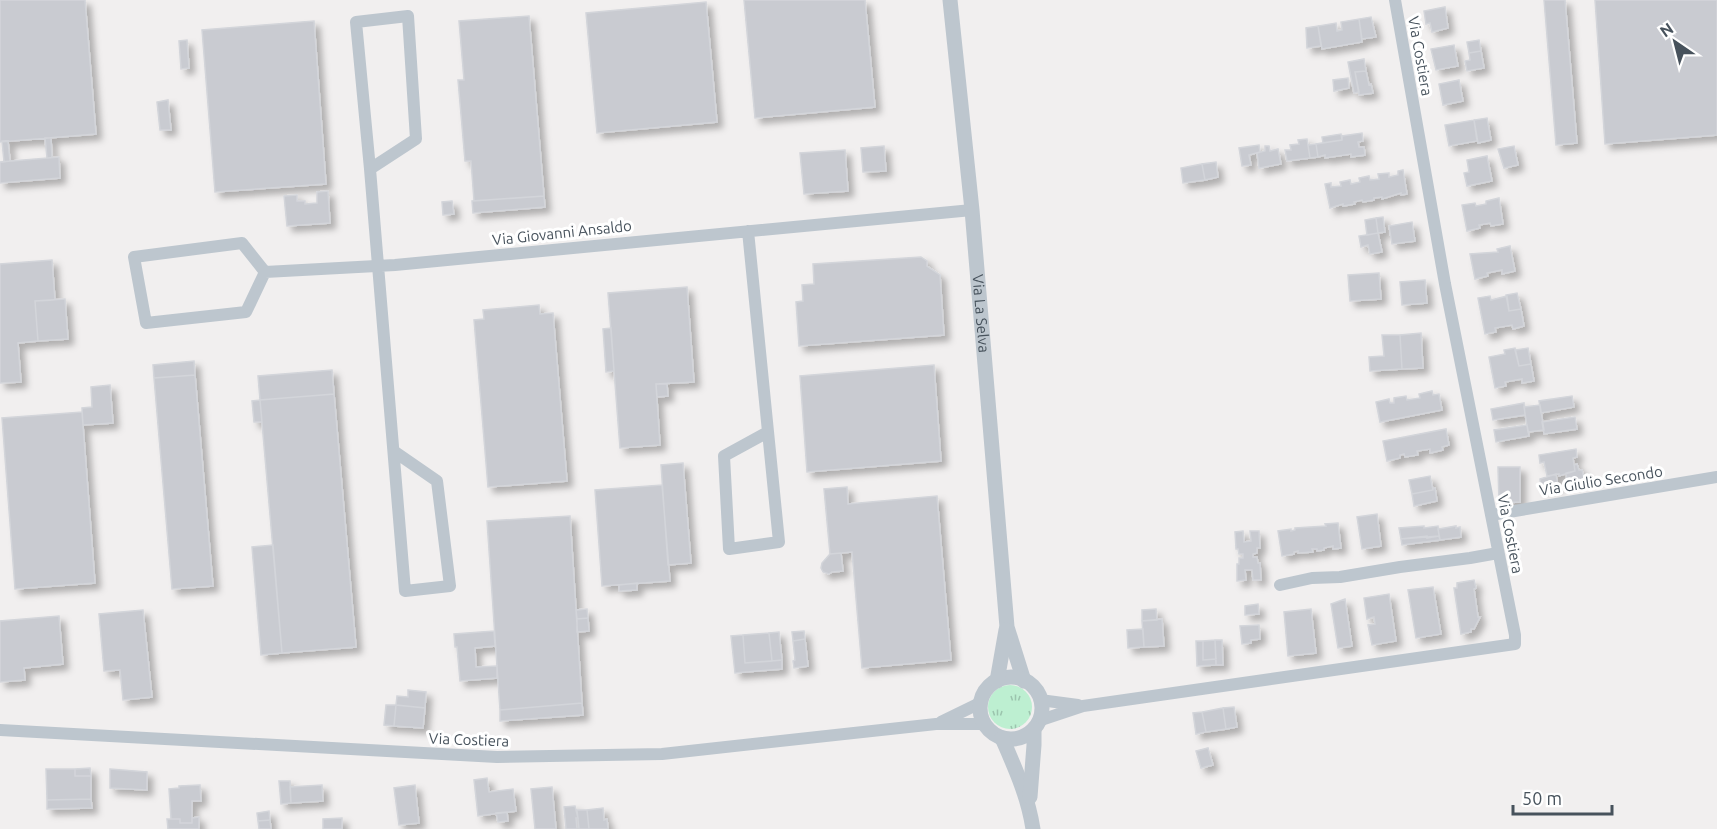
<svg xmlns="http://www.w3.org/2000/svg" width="1717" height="829" viewBox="0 0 1717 829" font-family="Ubuntu,sans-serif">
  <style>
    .grass { fill: url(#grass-tufts) }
    .building { fill: #c9cbd1; stroke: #d3d5da; stroke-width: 1.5; filter: url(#shadow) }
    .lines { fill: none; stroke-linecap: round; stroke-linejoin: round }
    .minor { stroke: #bdc6ce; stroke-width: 12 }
    .tertiary { stroke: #bdc6ce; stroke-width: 15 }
    .labels { text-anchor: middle; stroke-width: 6; stroke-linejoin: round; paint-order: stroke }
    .street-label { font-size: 15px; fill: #47525c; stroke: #fff }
  </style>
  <defs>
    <pattern id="grass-tufts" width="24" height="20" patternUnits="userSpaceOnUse" patternTransform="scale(1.5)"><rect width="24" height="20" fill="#bdefd1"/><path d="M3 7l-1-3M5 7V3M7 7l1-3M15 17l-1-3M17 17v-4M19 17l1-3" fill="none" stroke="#9bc4ad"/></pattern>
    <filter id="shadow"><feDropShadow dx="5.5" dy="5.5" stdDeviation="3" flood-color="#0004"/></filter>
  </defs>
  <rect width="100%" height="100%" fill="#f1efef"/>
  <path class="grass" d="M988 707a22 22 0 1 1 44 0a22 22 0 1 1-44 0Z"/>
  <path class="building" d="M0 0H85L96 134 0 142Z
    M744 0H865L875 107 755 118Z
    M1544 0H1565L1577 143 1556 145Z
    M1595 0H1717V135L1605 144Z
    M706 2 717 122 597 133 586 13Z
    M1445 7 1448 28 1432 32 1430 23 1426 24 1424 11Z
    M529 16 544 196 474 201 471 161H465L458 80H464L459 21Z
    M1371 17 1376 37 1362 39 1359 19Z
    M1359 19 1362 42 1322 49 1318 26 1336 23 1337 31 1342 30 1341 22Z
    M314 21 326 184 215 192 202 30Z
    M1318 26 1321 46 1307 48 1306 28Z
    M187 40 189 68 181 69 179 41Z
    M1479 40 1481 51 1469 53 1467 42Z
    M1454 45 1458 66 1436 70 1431 49Z
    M1481 51 1484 68 1467 71 1465 61 1470 60 1469 53Z
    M1364 59 1366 71 1355 72 1359 92 1354 93 1348 62Z
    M1366 71 1369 85 1371 84 1373 93 1359 95 1355 72Z
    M1348 78 1349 88 1334 91 1333 80Z
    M1459 80 1463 101 1443 105 1439 84Z
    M168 100 171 130H160L157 102Z
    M1487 118 1491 140 1478 143 1474 120Z
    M1474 120 1477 141 1449 146 1445 125Z
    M1362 133 1363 141 1358 142 1359 147H1364L1365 155 1351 157V154L1325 158V155L1318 157 1316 144 1342 140V136Z
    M1341 134 1342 140 1323 143 1322 137Z
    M45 138H51L52 158H47Z
    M1307 139 1310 158 1287 161 1285 150H1291L1290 145 1299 144 1298 140Z
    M2 141H8L10 161 4 162Z
    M1316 144 1318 157 1310 158 1308 145Z
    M1259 145 1260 152 1249 155 1251 165 1242 166 1239 148Z
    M884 146 886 171 863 172 861 148Z
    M1265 146H1269L1270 151 1278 149 1281 164 1259 168 1257 153 1265 151Z
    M1514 146 1518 165 1504 168 1498 149Z
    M845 150 848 191 804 194 800 153Z
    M1487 156 1492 181 1467 186 1464 173 1469 172 1467 160Z
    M59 157 60 178 0 183V162Z
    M1216 162 1218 177 1205 180 1202 164Z
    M1202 164 1205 180 1183 183 1181 168Z
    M1403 170 1407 194 1401 195V193L1382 199V197L1374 198V200L1363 202 1362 200 1354 202 1355 204 1343 206V204L1330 208 1325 184 1331 183V187L1341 186 1340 182 1350 180 1351 184 1360 182 1359 178 1369 176 1370 180 1379 179 1378 174 1389 173V177L1398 175V171Z
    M328 191 330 223 287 226 284 196 297 195V201H305V204L317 203V192Z
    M544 196 545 207 473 213 472 201Z
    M1499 198 1503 224 1491 226 1490 223 1479 225 1480 228 1467 231 1462 205 1475 203 1476 206 1486 204V201Z
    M452 201 454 214 443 215 442 202Z
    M1383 217 1385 232 1378 233 1376 218Z
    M1376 218 1378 233 1367 235 1365 220Z
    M1412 222 1415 241 1392 244 1389 226Z
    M1378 233 1382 252 1370 254 1368 245 1361 247 1359 236Z
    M1510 246 1515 271 1502 274V270L1487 273 1488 276 1475 279 1470 254 1498 252 1497 249Z
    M921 257 927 261V266L940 275 944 335 799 346 796 302 803 301 802 285 814 284 813 264Z
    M52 260 55 300 35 301 38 341 18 343 21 382 0 383V264Z
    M1379 273 1381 299 1350 301 1348 275Z
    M1425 280 1427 303 1402 305 1400 282Z
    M687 287 694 382 656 384 660 445 620 448 608 293Z
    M1517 293 1521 309 1509 311 1506 295Z
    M1490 296 1491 300 1507 296 1509 311 1521 309 1524 326 1513 329 1512 325 1495 328 1496 332 1485 334 1478 298Z
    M65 299 68 339 38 341 35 301Z
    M539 305 540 314 553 313 567 481 488 487 474 320 484 319 483 310Z
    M611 328 614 371 606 372 603 329Z
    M1421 333 1423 368 1402 369 1400 335Z
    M1382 335H1400L1402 369 1370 371 1369 357 1384 356Z
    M1515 348 1519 366 1531 364 1534 381 1522 383V379L1505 382 1506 386 1495 388 1489 357 1505 354 1504 350Z
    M1528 348 1531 364 1519 366 1515 350Z
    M194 361 195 375 154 378 153 365Z
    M934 365 941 461 807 472 800 376Z
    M332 370 334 394 260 400 258 376Z
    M195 375 213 586 172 589 154 378Z
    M656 384H667L668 396 657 397Z
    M110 385 113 423 83 425 82 408 92 407 91 387Z
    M1432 391 1433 395 1439 394 1442 410 1380 422 1376 402 1389 399 1390 403H1394V398L1406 396 1407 400 1420 398 1419 394Z
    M334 394 356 647 282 653 260 400Z
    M1572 396 1574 407 1541 413 1539 401Z
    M260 400 262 422H254L252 401Z
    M1524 403 1525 415 1493 420 1491 409Z
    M1540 405 1544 430 1528 432 1524 407Z
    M82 412 95 583 15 589 2 418Z
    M1575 417 1577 429 1544 434 1542 422Z
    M1527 425 1529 436 1496 442 1494 430Z
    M1446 429 1449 445 1442 447 1443 450 1430 453V449L1417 451 1418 455 1405 457 1404 454 1400 455V458L1387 461 1383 441Z
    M1576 449 1577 457 1573 458 1575 471 1559 476V474L1547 476 1544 462 1540 463 1539 455Z
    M683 463 691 563 668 565 661 465Z
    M1577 464 1579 470H1582L1584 479 1567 481 1566 473 1575 471 1574 465Z
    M1498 467H1520V502L1499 503Z
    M1556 474 1558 486 1541 488 1540 479Z
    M1430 476 1433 490 1412 494 1409 480Z
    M662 485 670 581 602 586 595 490Z
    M847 487 848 504 937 496 951 660 862 668 852 552 830 554 824 489Z
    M1433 488H1435L1437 501 1414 506 1412 494 1433 490Z
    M1377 514 1381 546 1362 549 1357 517Z
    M570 516 582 703 500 710 487 521Z
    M1338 523 1341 548 1333 549V546L1324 548V550L1317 551V549H1312L1313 552 1298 553V551L1294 552V554L1282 556 1278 531 1291 529V531L1295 530V528L1326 526 1325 524Z
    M1424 526V528L1438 526 1439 536 1401 539 1399 528Z
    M1456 526V528L1460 527 1461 537 1440 540 1438 529Z
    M1243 531 1244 542 1251 541 1250 531H1259L1260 548H1257V553L1253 554V557H1257L1258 563H1260L1261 580H1253L1252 570H1245L1246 580 1237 581V564H1239V558H1243V554H1239L1238 549H1236L1235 532Z
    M1427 536V538L1439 536 1440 540 1402 545 1401 539Z
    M273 545 282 653 261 655 252 547Z
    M841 553 843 571 832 572 829 574 823 572 821 568 822 563 830 554Z
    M1474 580 1476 588 1474 589 1478 617H1480L1474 629H1471V632L1461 634 1454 588H1457V583Z
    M637 583V590L619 591V585Z
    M1433 587 1441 634 1416 638 1408 590Z
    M1389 594 1396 641 1372 645 1368 625 1375 624 1374 617 1367 619 1364 598Z
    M1345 599 1352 646 1338 648 1331 604Z
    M1258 604 1259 614 1245 615V606Z
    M587 609 588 618 577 619 576 610Z
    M1156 609 1157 620 1142 621V610Z
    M1311 609 1316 653 1288 656 1284 612Z
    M143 610 152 697 123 700 120 670 104 671 99 614Z
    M59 616 63 664 24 668 25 680 0 682V621Z
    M588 618 589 631 577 632V619Z
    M1162 619 1164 646 1144 647 1142 621Z
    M1259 625 1260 639 1251 640V643L1242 644 1240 626Z
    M1143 629 1144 647 1128 648 1127 630Z
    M494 631 495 646 475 648 476 667 497 666V678L460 681 457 647H455L454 634Z
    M804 631 805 639 793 641 792 632Z
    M779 632 782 660 772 661 769 633Z
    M769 633 772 661 745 663 743 635Z
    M743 635 745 663 782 660V669L735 673 731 636Z
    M805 639 808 666 794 668 793 661 795 660 793 641Z
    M1215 640 1216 659 1203 660V641Z
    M1215 640H1222L1223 665H1216Z
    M1196 641H1203V660L1216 659V665L1197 666Z
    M408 690 426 692 425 708 396 705 397 696 408 697Z
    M582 703 583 715 500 721V710Z
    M386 705H396L394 726 384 725Z
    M396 705 425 708 423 728 394 726Z
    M1234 707 1237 727 1226 729 1223 708Z
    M1223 708 1226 729 1206 732 1202 712Z
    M1202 712 1206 732 1196 734 1193 713Z
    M1208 748 1213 765 1201 768 1196 751Z
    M90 768 91 776H75V769Z
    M46 769H75V776H91V799L47 800Z
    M110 769 147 772V790L110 788Z
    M487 778 489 792 513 789 516 811 478 816 474 780Z
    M279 781H290L291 803 281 804Z
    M200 785 201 801H192V823H180V819H171L169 789 179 788V786Z
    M322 785 323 801 291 803 290 787Z
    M415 785 419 823 399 825 394 788Z
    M552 787 556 829H535L531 789Z
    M91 799 92 808 47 809V800Z
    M575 806 578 818H576L577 829H566L564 807Z
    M603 808 604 820 607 819 608 829H589L587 810Z
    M577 810H587L589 829H579Z
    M269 811 270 820 258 821 257 813Z
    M507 812 508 821 498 822 496 813Z
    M199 817V829H168L167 819H180V823H192V818Z
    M342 818V829H323V819Z
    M270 820 271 829H259L258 821Z"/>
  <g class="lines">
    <path class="minor" d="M370 169 356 22 408 16 416 139 370 169 405 591 450 586 437 481 395 452
      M748 231 779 542 729 549 724 456 768 432
      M265 272 246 312 146 323 134 257 242 243 265 272 395 265 972 210
      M1491 515 1717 477
      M1280 585 1312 578 1340 577 1400 567 1470 558 1498 553
      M1040 700 1078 705
      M1038 721 1083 706 1515 644V635L1445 284 1395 0
      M941 722 980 703
      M0 730 497 757 662 754 936 724H984"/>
    <g class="tertiary">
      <path id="s1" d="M950 0 972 210 1007 627 1024 681"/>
      <circle cx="1011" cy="708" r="31"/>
      <path d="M997 681 1006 630"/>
      <path d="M1002 738C1015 768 1028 796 1033 829"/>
      <path d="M1030 797 1034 745V729"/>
    </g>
  </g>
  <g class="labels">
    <g class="street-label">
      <text transform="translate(1420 56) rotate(80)" y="5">Via Costiera</text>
      <text transform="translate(562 233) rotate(-6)" y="5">Via Giovanni Ansaldo</text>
      <text dy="5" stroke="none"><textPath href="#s1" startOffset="315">Via La Selva</textPath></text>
      <text transform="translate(1601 481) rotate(-9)" y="5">Via Giulio Secondo</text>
      <text transform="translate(1510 534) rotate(79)" y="5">Via Costiera</text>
      <text transform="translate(469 740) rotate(2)" y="5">Via Costiera</text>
    </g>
  </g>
  <g transform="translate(1675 42) rotate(325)" stroke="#ffffff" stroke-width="4.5" paint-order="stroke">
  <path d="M0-4.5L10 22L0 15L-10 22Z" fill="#47525c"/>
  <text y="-9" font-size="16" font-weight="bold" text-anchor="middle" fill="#47525c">N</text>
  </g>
  <path d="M1513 805v9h99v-9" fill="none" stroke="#47525c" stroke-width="3"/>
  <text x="1522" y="805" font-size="18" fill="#47525c" stroke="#ffffff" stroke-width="4.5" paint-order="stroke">50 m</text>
</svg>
